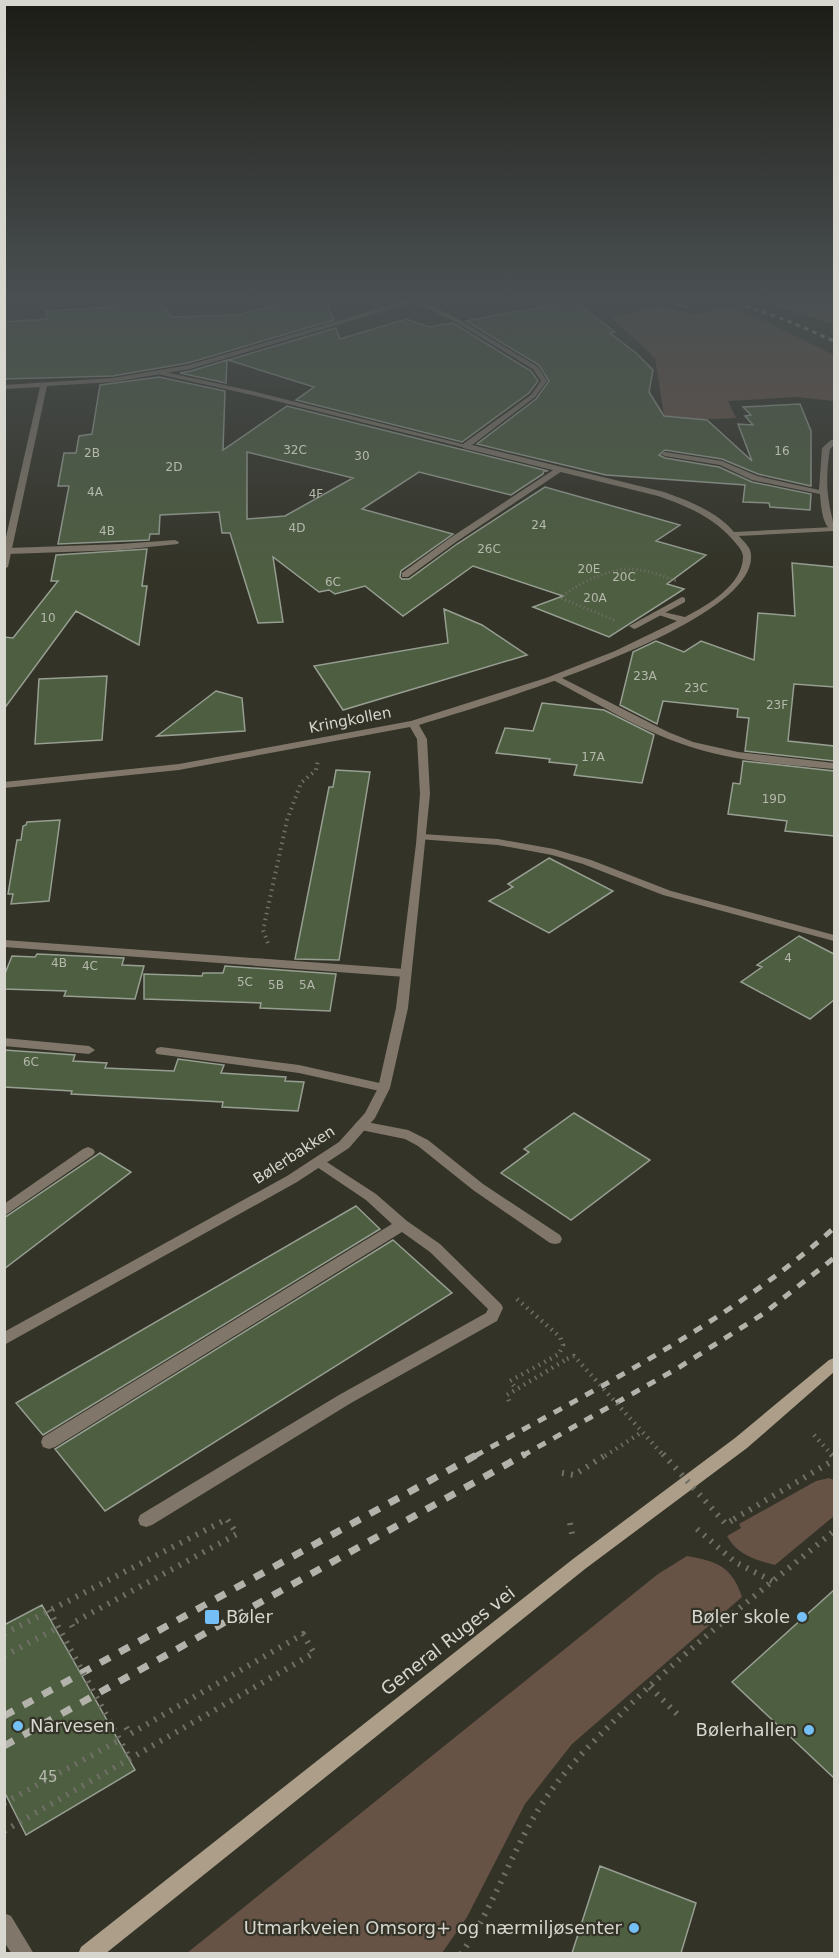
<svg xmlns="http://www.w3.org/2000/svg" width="839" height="1958" viewBox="0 0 839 1958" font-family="'DejaVu Sans',sans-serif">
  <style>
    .green { fill: #675246 }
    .building { fill: #4e5e41; stroke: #979e92; stroke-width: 1.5; fill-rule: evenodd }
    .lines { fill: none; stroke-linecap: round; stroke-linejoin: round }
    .path-far3 { stroke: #707066; stroke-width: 3; stroke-dasharray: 1 3; stroke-linecap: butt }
    .path-far2 { stroke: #707066; stroke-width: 4; stroke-dasharray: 1.5 4.5; stroke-linecap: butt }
    .path-far1 { stroke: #707066; stroke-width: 4.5; stroke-dasharray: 1.5 5; stroke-linecap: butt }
    .path { stroke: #707066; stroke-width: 6; stroke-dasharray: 2 7; stroke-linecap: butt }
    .lane { fill: #80776a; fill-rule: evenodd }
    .street { fill: #80776a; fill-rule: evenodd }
    .secondary { fill: #ac9e89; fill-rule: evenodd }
    .rail-far2 { stroke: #b3b3ab; stroke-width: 3; stroke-dasharray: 4.5 4.5; stroke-linecap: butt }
    .rail-far1 { stroke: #b3b3ab; stroke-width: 5; stroke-dasharray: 9 9; stroke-linecap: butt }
    .rail { stroke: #b3b3ab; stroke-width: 7; stroke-dasharray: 11 11; stroke-linecap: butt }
    .path-bridge-far1 { stroke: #707066; stroke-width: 4.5; stroke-dasharray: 1.5 5; stroke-linecap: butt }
    .path-bridge { stroke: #707066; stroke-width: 6; stroke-dasharray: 2 7; stroke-linecap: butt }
    .poi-dot { fill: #74c0f6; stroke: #333327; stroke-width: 2 }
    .labels { text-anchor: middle; stroke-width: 4.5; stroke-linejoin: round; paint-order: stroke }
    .number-label { font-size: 12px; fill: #b5b9ac }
    .street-label { font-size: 15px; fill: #d7d7d0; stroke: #333327 }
    .near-number-label { font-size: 15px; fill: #b5b9ac }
    .near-poi-label { font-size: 18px; fill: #d7d7d0; stroke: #333327; text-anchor: end }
    .near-street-label { font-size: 18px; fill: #d7d7d0; stroke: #333327 }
  </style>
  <rect width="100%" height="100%" fill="#333327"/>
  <path class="green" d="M757 300H834V324Z
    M661 306 694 315 728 307 767 322 834 355V401L797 397 728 401 736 418 665 421 655 358 612 318Z
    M829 1478 834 1480V1516L775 1565C756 1560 737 1555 727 1536L741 1528 739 1524 816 1481Z
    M687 1556C716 1561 732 1566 742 1597L572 1744 525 1804 467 1917 442 1953H187L658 1574Z"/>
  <path class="building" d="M115 300H158L171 317 238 315 294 300H322L323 302H327L334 320 188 363 113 376 4 379V322L48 319 46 311 117 307Z
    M573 301 615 332 610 333 636 353 653 370 649 392 664 416 707 420 752 461 738 424 753 425 745 416 751 415 743 407 800 404 811 431V486L758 474 722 459 665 450 659 455 665 458 719 467 752 482 811 494 810 510 770 507 769 503 743 502 745 485 606 475 477 444 536 399 549 381 539 365 466 321Z
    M406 319 429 327 453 323 531 371 538 381 529 393 462 442 296 400 314 387 228 360 336 328 340 339Z
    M227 360 226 383 180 373 191 371Z
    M159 377 225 391 223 450 287 406 548 471H544L543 474 511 495 419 472 362 509 453 534 401 571 400 577 402 579H409L457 544 545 487 680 525 656 541 706 555 667 584 684 589 609 637 533 607 563 596 473 566 403 616 365 586 335 594 329 590 319 592 273 557 283 622 258 623 230 533H222L219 512 160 515 159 534H150L149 540 58 544 69 486H58L64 453H76L79 436 92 434 100 385ZM247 452 353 478 285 516 247 519Z
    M147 549 142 586H147L139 645 76 611 4 709V637L13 638 58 581H51L56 555Z
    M792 563 834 567V687L794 684 788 741 834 746V761L745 751 749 718 737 717 738 709 663 701 657 724 620 705 633 652 656 641 684 652 701 641 754 660 758 613 795 616Z
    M444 609 482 625 527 655 343 710 314 666 448 643Z
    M107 676 102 740 35 744 39 679Z
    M216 691 242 698 245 731 157 736Z
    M542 703 604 710 654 735 642 783 574 775 577 765 549 762 550 759 496 753 505 728 533 731Z
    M743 761 834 771V836L785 831 787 821 728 814 733 783 740 784Z
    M336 770 370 772 339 960 295 959 329 787H333Z
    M60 820 49 901 11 904 13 894H8L17 840H21L23 826 26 825 27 822Z
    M549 858 613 891 549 933 489 901 513 887 508 884Z
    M799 936 834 954V1000L810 1019 741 982 762 967 757 965Z
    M37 954 124 958 122 965 144 966 135 999 64 996 66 991 4 989V976L12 956 35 957Z
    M225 966 336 974 330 1011 260 1008 261 1003 144 999V974L202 976 203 973H223Z
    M4 1050 75 1055 73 1061 107 1063 105 1068 174 1071 178 1059 224 1065 221 1073 286 1077 285 1081 304 1082 298 1111 222 1107 223 1102 71 1094 72 1091 4 1087Z
    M574 1113 650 1160 571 1220 501 1173 529 1152 524 1149Z
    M100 1153 131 1172 4 1269V1218Z
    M356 1206 380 1229 43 1435 16 1403Z
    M393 1240 452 1293 105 1511 55 1449Z
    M834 1590V1778L732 1682Z
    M42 1605 135 1770 26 1835 4 1791V1625Z
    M600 1866 696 1903 681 1953H572Z"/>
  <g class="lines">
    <path class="path-far3" d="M614 620 561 598C568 591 576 587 585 582 622 564 638 566 676 581"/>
    <path class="path-far2" d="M268 943 263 930 287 820 301 783 316 770 318 760"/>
    <path class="path-far1" d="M517 1299 560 1337 563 1345 559 1354 510 1381 517 1390
      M509 1401 507 1395 567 1359
      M814 1435 833 1456
      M605 1456 642 1432"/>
    <path class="path" d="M831 1454 834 1457
      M562 1473 574 1475 607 1454
      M734 1519 834 1460
      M570 1523 573 1539
      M697 1529 735 1562 774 1582
      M4 1634 227 1519 237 1534 71 1624 76 1633
      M4 1656 59 1627
      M650 1687 681 1718
      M4 1803 120 1740
      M4 1831 314 1653 303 1634 130 1734 123 1722
      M461 1954C496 1904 513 1845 548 1795 566 1769 589 1746 611 1724 680 1653 758 1594 834 1531"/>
    <path class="lane" d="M659 300H668L692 307 689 309Z
      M160 371 252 391 470 446 466 448 252 395 158 374V372Z
      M831 440H834V445L830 449C827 467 826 485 829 502 830 512 834 521 834 531H832C822 525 821 506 820 494L752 480 720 465 665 456 661 454 665 452 722 461 757 476 819 490 822 448Z
      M558 467 565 469 456 542 408 577H402V573L450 538Z
      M175 540 179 542 178 544 120 550 9 554 5 551 9 548 120 544Z
      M682 597 685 598V602L637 628 634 629 629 626Z
      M556 675 668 732 693 742 738 752 834 763V769C787 765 730 761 685 745 639 730 596 702 553 680L551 678Z
      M422 834 498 839 554 849 591 860 671 891 834 935V941L663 895 583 864 552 855 498 845 418 839 417 837Z
      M4 940 405 969 411 973 405 977 4 947Z
      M4 1038 89 1046 95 1050 89 1054 4 1046Z
      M161 1047 299 1065 384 1084 390 1088 384 1092 299 1073 157 1054 155 1051 157 1048Z
      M361 1121 408 1130 428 1140 483 1184 560 1235 562 1239 560 1243 555 1244 550 1243 473 1190 418 1146 405 1139 356 1129 354 1126 356 1123Z
      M88 1147 93 1149 95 1152 93 1155 4 1216V1204L83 1149Z
      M319 1157 376 1194 407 1221 440 1244 501 1304 503 1308 497 1321 351 1403 152 1525 146 1527 140 1525 138 1520 140 1515 339 1395 486 1313 488 1309 430 1252 402 1232 55 1447 49 1449 43 1447 41 1442 43 1437 392 1224 366 1200 314 1165 312 1162 314 1159Z"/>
    <path class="street" d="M408 300H420L460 320 538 367 547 381 535 397 472 445 664 492C689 501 716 511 734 532L834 527V531L739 536C743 541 751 547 751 555 757 626 477 707 419 725L427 739 430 794 408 1008 390 1088 375 1118 349 1148 297 1182 4 1345V1332L287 1176 339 1142 365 1113 378 1088 396 1008 416 844 420 794 417 739 410 727 179 770 4 788V782L179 764 411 721 546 678 615 651 677 621 659 615V611L685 617C707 606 744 584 743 556 742 549 737 545 733 540 713 517 687 506 658 496L463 448V444L531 395 541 381 533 369 456 322 414 302 190 369 113 382 47 386 8 567 4 569V546L40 387 4 389V385L113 378 189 365Z
      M4 1913 11 1916 34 1954H12L4 1942Z"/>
    <path class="secondary" d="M834 1358V1372L747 1448 585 1569 105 1954H78L81 1947 573 1559 735 1438 829 1360Z"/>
    <path class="rail-far2" d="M728 300 786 320 834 341"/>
    <path class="rail-far1" d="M475 1456C599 1387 728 1323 834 1228
      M522 1456 678 1368 763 1314 834 1258"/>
    <path class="rail" d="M4 1716 478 1454
      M4 1746 525 1454"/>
    <path class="path-bridge-far1" d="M567 1359 574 1356 664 1456"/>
    <path class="path-bridge" d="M663 1454 726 1524 734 1519
      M49 1610 130 1759"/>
  </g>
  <linearGradient id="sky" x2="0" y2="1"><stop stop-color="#1c1c15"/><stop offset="0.52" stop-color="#4a5052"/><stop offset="1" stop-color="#4a5052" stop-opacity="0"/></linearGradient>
  <rect width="839" height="574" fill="url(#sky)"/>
  <g class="poi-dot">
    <rect x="204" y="1609" width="16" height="16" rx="3"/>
    <circle cx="802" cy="1617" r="6"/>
    <circle cx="18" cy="1726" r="6"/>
    <circle cx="809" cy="1730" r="6"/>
    <circle cx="634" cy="1928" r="6"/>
  </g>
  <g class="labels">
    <g class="number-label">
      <text x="295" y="454">32C</text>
      <text x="782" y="455">16</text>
      <text x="92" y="457">2B</text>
      <text x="362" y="460">30</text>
      <text x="174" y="471">2D</text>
      <text x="95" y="496">4A</text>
      <text x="316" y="498">4F</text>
      <text x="539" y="529">24</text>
      <text x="297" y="532">4D</text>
      <text x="107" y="535">4B</text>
      <text x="489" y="553">26C</text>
      <text x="589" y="573">20E</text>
      <text x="624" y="581">20C</text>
      <text x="333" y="586">6C</text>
      <text x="595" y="602">20A</text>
      <text x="48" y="622">10</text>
      <text x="645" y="680">23A</text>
      <text x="696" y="692">23C</text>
      <text x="777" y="709">23F</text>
      <text x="593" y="761">17A</text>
      <text x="774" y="803">19D</text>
      <text x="788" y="962">4</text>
      <text x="59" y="967">4B</text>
      <text x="90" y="970">4C</text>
      <text x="245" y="986">5C</text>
      <text x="276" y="989">5B</text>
      <text x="307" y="989">5A</text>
      <text x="31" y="1066">6C</text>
    </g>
    <g class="street-label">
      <text transform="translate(350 720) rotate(-11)" y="5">Kringkollen</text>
      <text transform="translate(294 1155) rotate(-33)" y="5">Bølerbakken</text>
    </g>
    <g class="near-number-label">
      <text x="48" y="1782">45</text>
    </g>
    <g class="near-poi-label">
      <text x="226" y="1623" text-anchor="start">Bøler</text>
      <text x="790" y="1623">Bøler skole</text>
      <text x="30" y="1732" text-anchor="start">Narvesen</text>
      <text x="797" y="1736">Bølerhallen</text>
      <text x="622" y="1934">Utmarkveien Omsorg+ og nærmiljøsenter</text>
    </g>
    <g class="near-street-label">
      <text transform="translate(448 1641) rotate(-38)" y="6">General Ruges vei</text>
    </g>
  </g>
  <rect width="839" height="1958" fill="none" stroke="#d7d7d0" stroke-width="12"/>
</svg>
